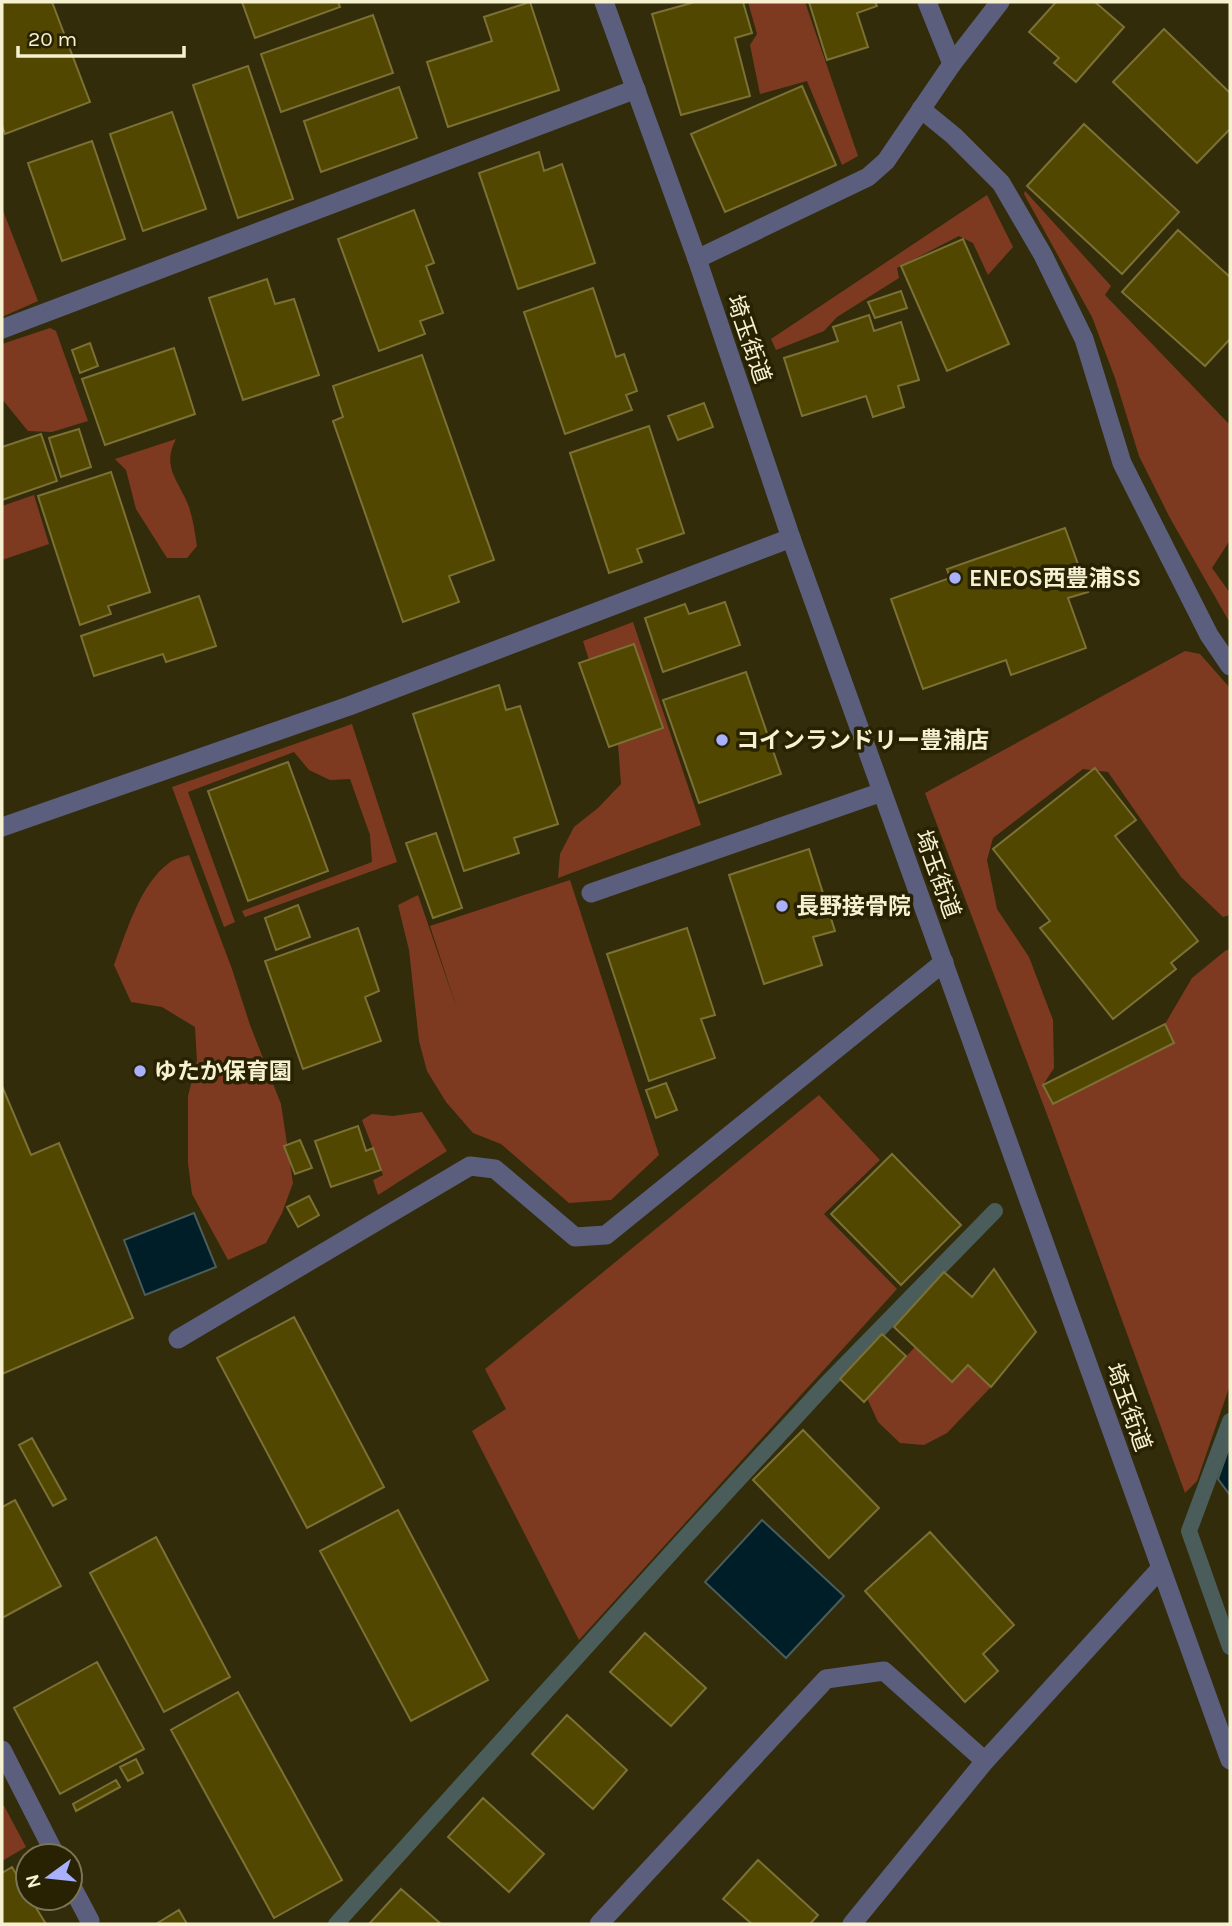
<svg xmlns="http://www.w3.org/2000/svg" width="1232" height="1926" viewBox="0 0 1232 1926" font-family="Karla,'Noto Sans JP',sans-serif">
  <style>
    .green { fill: #7e3a21 }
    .water { fill: #001e27; stroke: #4a5d5a; stroke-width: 2 }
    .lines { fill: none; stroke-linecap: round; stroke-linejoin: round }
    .stream { stroke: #4a5d5a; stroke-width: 16 }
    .building { fill: #524700; stroke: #7c7134; stroke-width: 2 }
    .service { stroke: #5b5f7d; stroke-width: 19 }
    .minor { stroke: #5b5f7d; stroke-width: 19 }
    .tertiary { stroke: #5b5f7d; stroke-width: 19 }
    .poi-dot { fill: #a9b0fc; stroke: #282202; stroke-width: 2.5 }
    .labels { text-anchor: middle; stroke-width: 7; stroke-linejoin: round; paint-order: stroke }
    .street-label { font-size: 23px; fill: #f6f1d1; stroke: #282202 }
    .poi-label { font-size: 23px; font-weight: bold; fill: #f6f1d1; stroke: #282202; text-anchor: start }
  </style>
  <rect width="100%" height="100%" fill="#322c0b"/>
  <path class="green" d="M748 2H805L858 156 842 165 807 81 760 94 750 45 757 34Z
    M1025 191 1111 286 1105 295 1230 425V540L1212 568 1230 593V623L1170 518 1139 456 1115 378 1092 317 1024 194Z
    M987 195 1013 247 988 275 973 243 959 236 897 268 899 278 837 317 824 331 776 350 771 339Z
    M2 208 38 301 2 317Z
    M50 328 56 331 88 421 52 432 28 431 2 399V344Z
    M176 439C161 468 179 480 189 507 193 519 195 533 197 546L187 558H167L136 509 126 470 115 459Z
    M34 495 49 544 2 560V506Z
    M633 622 701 825 558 878 560 854 574 827 598 808 621 784 618 744 663 728 634 645 589 660 583 641Z
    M1185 651 1200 654 1230 688V915L1223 917 1181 877 1108 772 1083 769 993 838 987 860 997 909 1029 957 1053 1020 1054 1068 1043 1085 1053 1104 1174 1043 1165 1024 1192 978 1225 951 1230 949V1385L1197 1481 1185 1493 1051 1125 925 793Z
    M352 724 397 862 245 917 242 911 372 862 370 835 350 779 330 780 309 770 294 752 188 792 235 922 224 927 172 787Z
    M189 855 232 969 250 1025 281 1104 293 1183 282 1213 266 1243 228 1260 192 1194 188 1163V1096L197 1061 195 1027 162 1007 131 1002 114 965C126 933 140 884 169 863 174 859 182 857 189 855Z
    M570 880 659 1155 611 1200 569 1203 501 1144 473 1133 446 1102 427 1071 419 1041 409 950 398 905 418 895 458 1012 430 926Z
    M819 1095 880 1160 824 1214 897 1289 579 1640 472 1431 506 1409 485 1369Z
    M422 1112 447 1151 378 1195 373 1180 383 1175 362 1120 372 1114 393 1116Z
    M915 1347 951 1382 968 1365 991 1387 947 1433 924 1445 900 1443 878 1422 867 1398Z
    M2 1802 26 1847 2 1861Z"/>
  <path class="water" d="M194 1213 216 1267 145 1295 124 1240Z
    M1230 1445V1495L1218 1479Z
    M762 1520 844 1596 786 1658 705 1582Z"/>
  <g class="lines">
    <path class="stream" d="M1230 1421 1189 1531 1230 1647
      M336 1924 681 1542 828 1382 995 1211"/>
  </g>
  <path class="building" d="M2 2H52L90 102 5 134 2 125Z
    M242 2H338L340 7 255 38Z
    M530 2 559 90 448 127 427 62 492 41 484 17Z
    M695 2H743L752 33 735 38 750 96 681 115 652 14Z
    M809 2H875L877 6 857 13 868 47 827 60Z
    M1056 2H1095L1124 27 1076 82 1054 63 1059 58 1029 32Z
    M373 15 393 73 281 112 261 54Z
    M1164 29 1230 93V129L1197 163 1113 82Z
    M248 66 293 199 238 218 193 85Z
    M802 86 836 165 725 212 691 134Z
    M399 87 417 138 321 172 304 121Z
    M172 112 206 209 143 231 110 134Z
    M1084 124 1179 212 1122 274 1027 186Z
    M92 141 125 239 62 261 28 163Z
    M539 152 544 171 562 164 595 263 518 289 479 173Z
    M414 210 434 263 426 266 443 313 420 321 425 334 379 351 338 239Z
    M1178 230 1230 277V339L1205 366 1122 292Z
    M963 239 1009 344 947 371 901 266Z
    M267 279 275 304 294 299 319 375 243 400 209 298Z
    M593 288 616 357 624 354 637 391 626 395 632 410 565 434 524 312Z
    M901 291 907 308 875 318 868 302Z
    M869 315 874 331 901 322 919 380 898 386 904 407 873 417 866 396 802 416 784 358 838 341 833 327Z
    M90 343 98 366 80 373 72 350Z
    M174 348 195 414 105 445 82 379Z
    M422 355 494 560 449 576 459 602 403 622 333 421 343 417 333 386Z
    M704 403 713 427 678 440 668 416Z
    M649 426 684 533 637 549 642 562 609 573 570 453Z
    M79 429 91 467 61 477 49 438Z
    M41 434 57 481 2 500V447Z
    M111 472 150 592 108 606 111 614 80 625 38 496Z
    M1065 528 1088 592 1068 598 1086 648 1011 675 1006 660 923 689 891 599 950 578 947 569Z
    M199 596 216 646 166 662 163 654 94 676 81 636Z
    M725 602 740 645 663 672 645 618 685 604 689 614Z
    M634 644 663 728 609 747 579 663Z
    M746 672 781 774 699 803 663 700Z
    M499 685 506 710 520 706 558 824 514 838 519 853 464 871 413 714Z
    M288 762 328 871 248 901 208 791Z
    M1095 768 1136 820 1115 836 1198 941 1171 963 1176 969 1113 1019 1040 928 1050 921 993 849Z
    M436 833 462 908 433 918 406 843Z
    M809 849 835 931 813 937 822 965 764 984 729 875Z
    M298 905 310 937 276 950 265 918Z
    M358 928 379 991 365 997 381 1041 303 1069 265 961Z
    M687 928 715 1015 701 1019 715 1058 649 1081 607 954Z
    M1165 1024 1174 1043 1053 1104 1043 1085Z
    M666 1083 677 1110 656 1118 646 1090Z
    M2 1086 31 1155 59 1143 133 1318 2 1374Z
    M358 1126 366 1151 373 1148 381 1170 331 1187 315 1141Z
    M300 1140 312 1168 295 1174 284 1146Z
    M892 1154 961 1225 901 1285 831 1214Z
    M309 1196 319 1215 298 1227 287 1207Z
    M994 1269 1036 1332 991 1387 968 1365 952 1382 894 1327 944 1272 972 1297Z
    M294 1317 384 1487 307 1528 217 1358Z
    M882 1334 906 1356 864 1402 840 1379Z
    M803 1430 879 1508 829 1558 753 1480Z
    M32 1438 66 1499 53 1506 19 1445Z
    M15 1500 61 1586 2 1618V1507Z
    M398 1510 488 1680 411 1721 320 1551Z
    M930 1532 1014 1625 983 1654 998 1671 965 1702 865 1591Z
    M156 1537 230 1677 164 1712 90 1573Z
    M645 1633 706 1688 671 1726 610 1672Z
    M97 1662 144 1749 60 1794 14 1708Z
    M238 1692 342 1880 274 1918 171 1730Z
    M567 1715 627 1770 593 1809 532 1754Z
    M136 1759 143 1773 128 1781 120 1767Z
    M116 1780 120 1787 76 1811 73 1804Z
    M483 1798 544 1854 509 1892 448 1837Z
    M758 1860 818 1915 810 1924H752L723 1899Z
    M12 1867 28 1894V1898H30L46 1924H2V1873Z
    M401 1889 441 1924H369Z
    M179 1910 187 1924H156Z"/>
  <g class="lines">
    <path class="service" d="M927 2 952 64
      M921 109 954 136 1001 183 1043 255 1084 339 1122 463 1209 635 1230 666
      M599 1924 826 1679 884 1671 985 1761"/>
    <path class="minor" d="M697 259 868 177 886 161 952 64 1000 2
      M2 329 636 89
      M2 827 349 706 791 538
      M591 893 882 792
      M178 1339 470 1166 495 1169 575 1237 606 1235 944 962
      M2 1750 56 1856
      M70 1883 90 1921 89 1924"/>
    <path class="tertiary" d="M604 2 697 259 791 538 1230 1760
      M852 1924 985 1761 1161 1568"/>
  </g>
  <g class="poi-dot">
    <circle cx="955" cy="578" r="7"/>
    <circle cx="722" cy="740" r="7"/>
    <circle cx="782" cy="906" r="7"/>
    <circle cx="140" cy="1071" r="7"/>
  </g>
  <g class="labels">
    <g class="street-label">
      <text transform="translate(749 339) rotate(71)" y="8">埼玉街道</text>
      <text transform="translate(938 874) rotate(70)" y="8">埼玉街道</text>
      <text transform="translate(1129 1407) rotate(70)" y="8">埼玉街道</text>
    </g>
    <g class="poi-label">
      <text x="969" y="586">ENEOS西豊浦SS</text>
      <text x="736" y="748">コインランドリー豊浦店</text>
      <text x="796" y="914">長野接骨院</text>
      <text x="154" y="1079">ゆたか保育園</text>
    </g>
  </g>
  <rect width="1232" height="1926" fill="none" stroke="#f6f1d1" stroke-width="7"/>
  <g transform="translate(49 1877) rotate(255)"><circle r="33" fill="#282202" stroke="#7a7555" stroke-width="2"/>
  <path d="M0-5L12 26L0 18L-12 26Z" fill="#a9b0fc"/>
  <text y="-10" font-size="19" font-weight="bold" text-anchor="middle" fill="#f6f1d1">N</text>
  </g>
  <path d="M18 46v10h166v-10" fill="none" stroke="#f6f1d1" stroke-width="3.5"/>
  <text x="28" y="46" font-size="21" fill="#f6f1d1" stroke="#282202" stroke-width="5" paint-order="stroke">20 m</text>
</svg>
